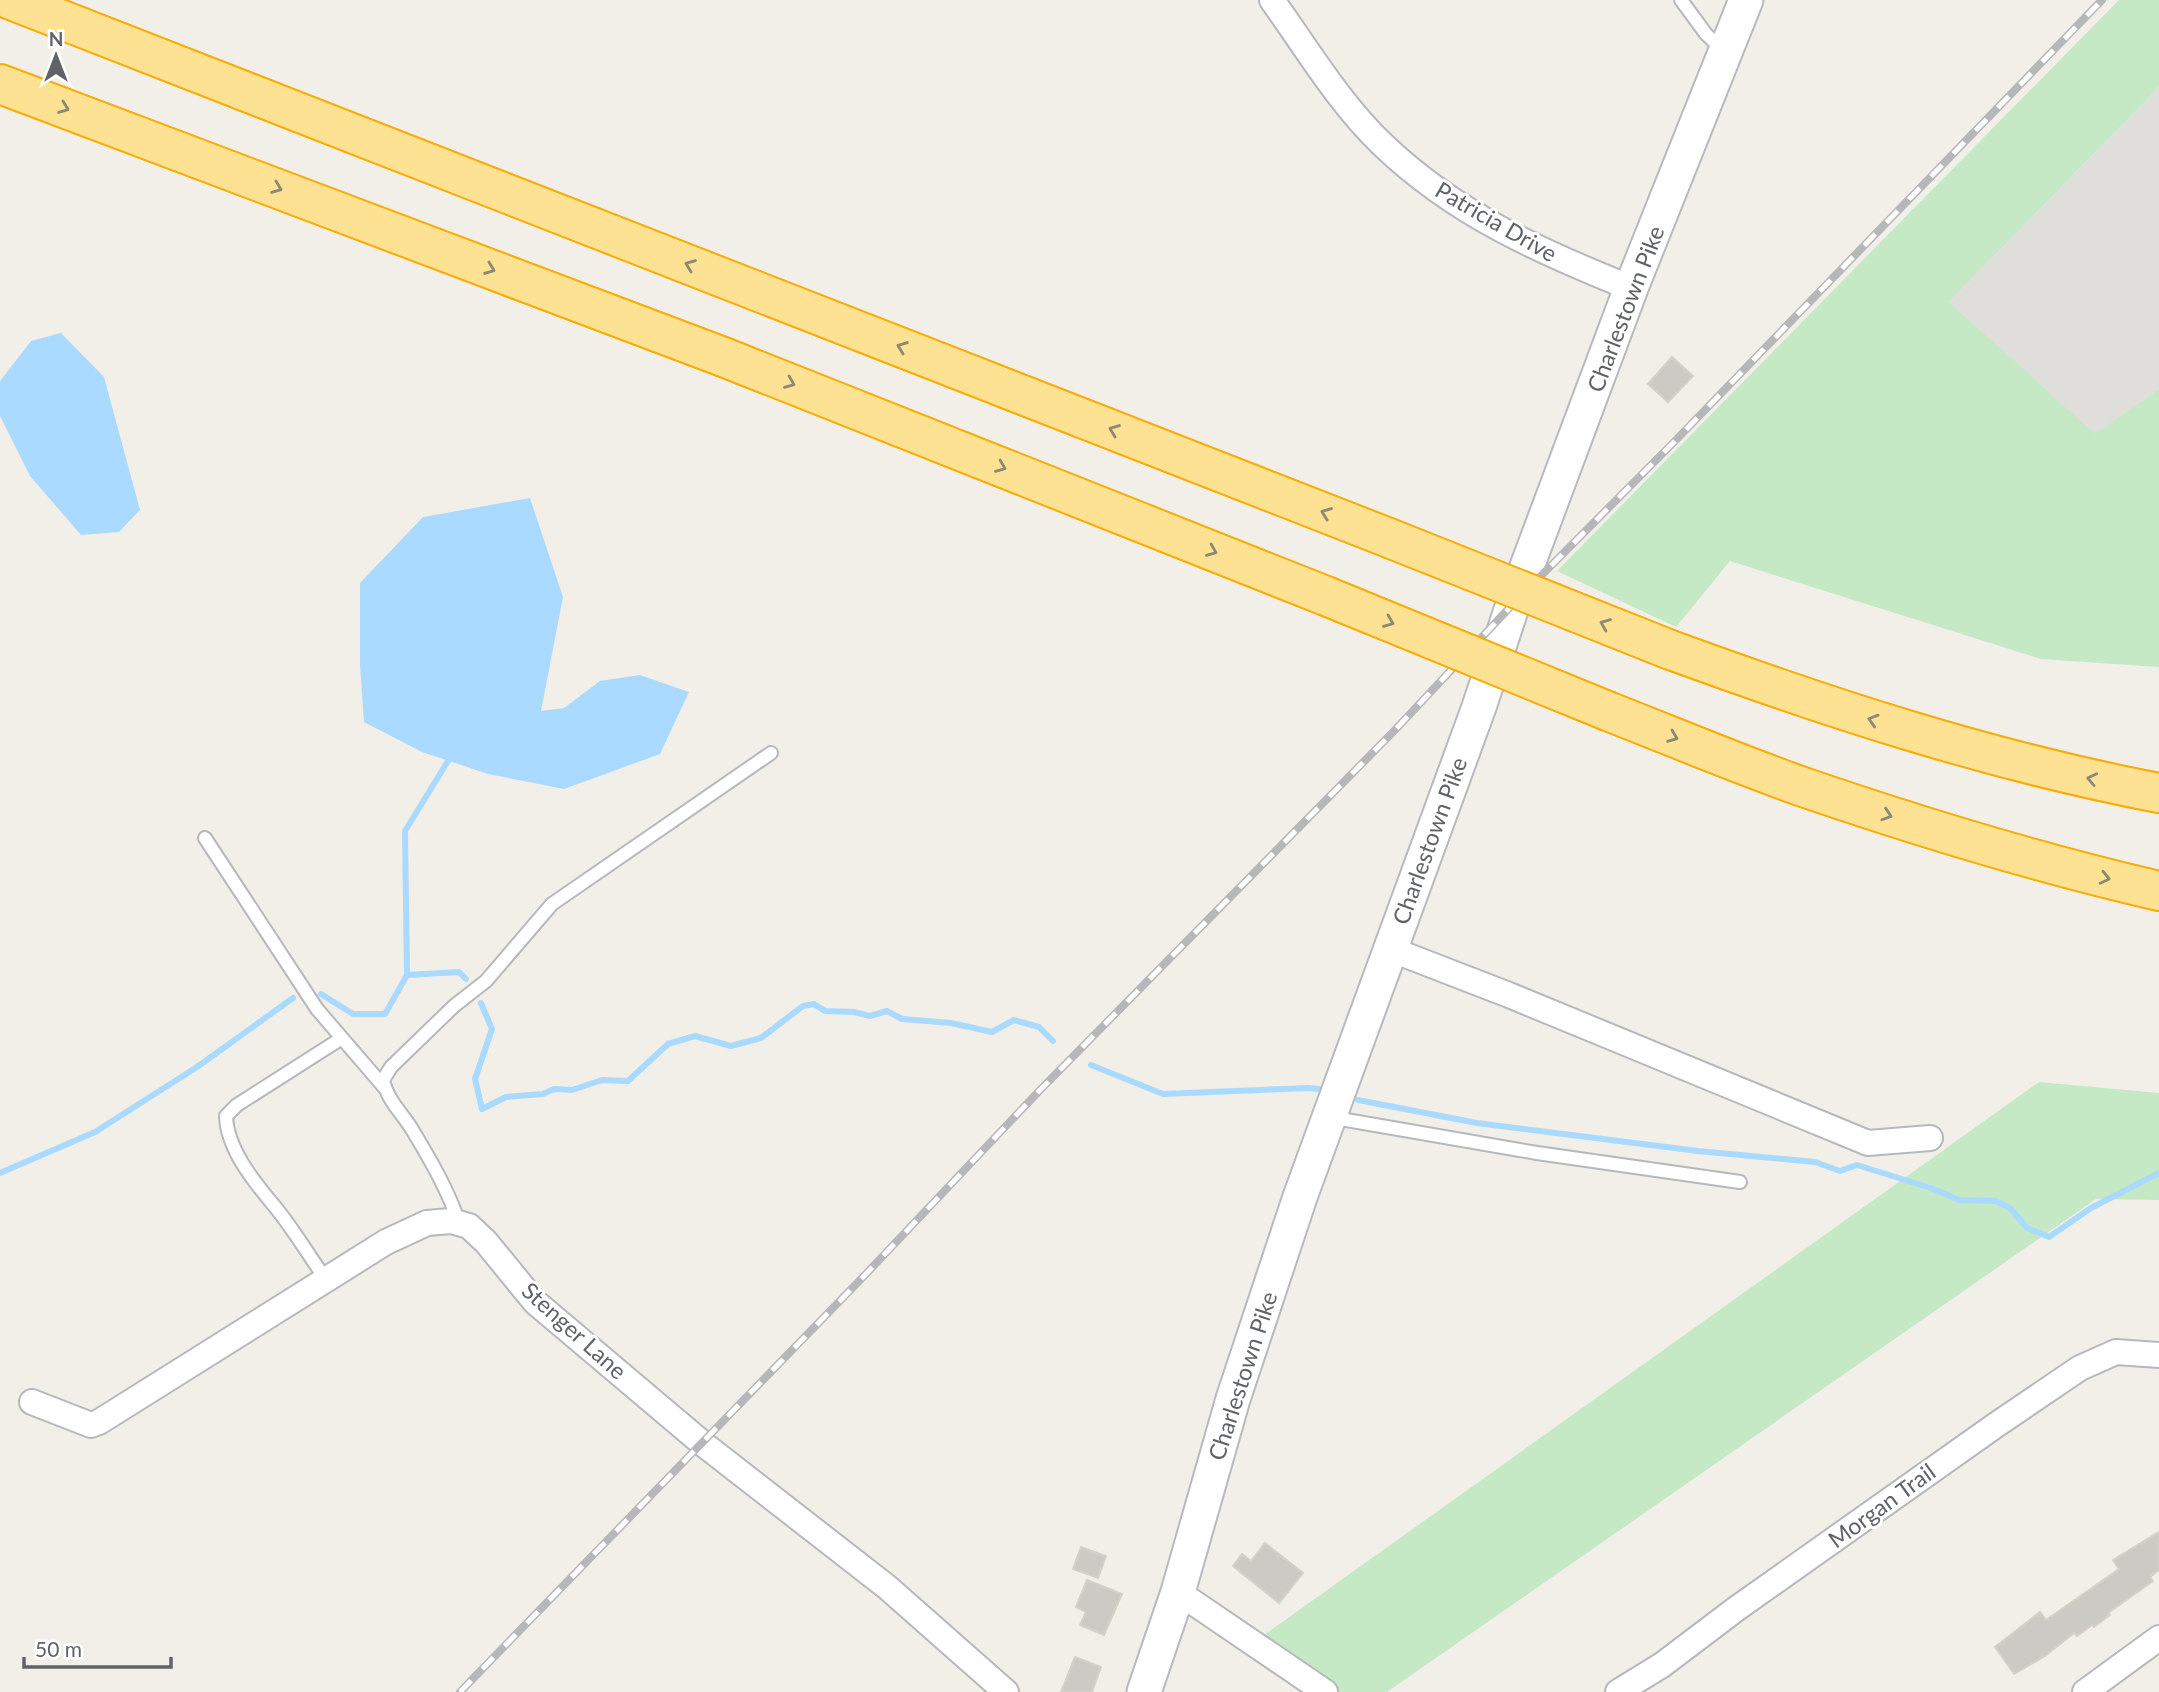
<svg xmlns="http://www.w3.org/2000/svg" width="2159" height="1692" viewBox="0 0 2159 1692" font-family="Lato,sans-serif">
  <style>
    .industrial { fill: #e0deda }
    .green { fill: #c5e8c5 }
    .water { fill: #aadaff }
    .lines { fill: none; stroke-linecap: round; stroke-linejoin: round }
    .stream { stroke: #aadaff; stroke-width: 6 }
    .building { fill: #cccac5; stroke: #d6d1c6; stroke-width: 2 }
    .lane-casing { stroke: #b5b8bc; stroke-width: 16 }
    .street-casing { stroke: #b5b8bc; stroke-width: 28 }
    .secondary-casing { stroke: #b6babf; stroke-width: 37 }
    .highway-casing { stroke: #f9ab00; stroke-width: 42 }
    .lane { stroke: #fff; stroke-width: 12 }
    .street { stroke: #fff; stroke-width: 24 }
    .secondary { stroke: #fff; stroke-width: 33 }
    .highway { stroke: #fde293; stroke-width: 38 }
    .rail-casing { stroke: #b6b7b8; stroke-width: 8 }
    .rail { stroke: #fff; stroke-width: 5; stroke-dasharray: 16; stroke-linecap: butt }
    .highway-bridge-casing { stroke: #f9ab00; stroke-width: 42; stroke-linecap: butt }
    .highway-bridge { stroke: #fde293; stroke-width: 38 }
    .oneway { stroke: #8e8975 }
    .labels { text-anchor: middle; stroke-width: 6; stroke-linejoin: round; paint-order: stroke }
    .street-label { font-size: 23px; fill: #5f6368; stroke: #fff }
  </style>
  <rect width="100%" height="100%" fill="#f1efe8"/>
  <path class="industrial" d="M2159 87V389L2095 435 1949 302Z"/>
  <path class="green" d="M2119 0H2159V87L1949 302 2095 434 2159 389V667L2041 659 1730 561 1676 627 1557 571Z
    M2039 1082 2159 1093V1200L2096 1199 1387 1692H1325L1253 1643Z"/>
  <path class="water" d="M61 333 104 377 140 510 119 532 81 535 30 476 0 416V381L31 341Z
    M530 498 563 597 541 711 564 708 600 681 640 675 689 692 660 754 564 789 488 774 422 752 364 722 360 665V583L423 517Z"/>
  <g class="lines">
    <path class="stream" d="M407 975 405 831 448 761
      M321 994 353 1014H385L407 975 459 972 466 979
      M481 1003 492 1029 475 1079 482 1109 506 1097 543 1094 554 1089 572 1090 602 1080 628 1081 668 1044 695 1036 731 1046 761 1038 803 1006 814 1004 825 1011 854 1012 870 1016 887 1011 902 1019 951 1023 992 1032 1014 1020 1039 1027 1053 1041
      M1091 1065 1163 1094 1308 1088 1329 1090
      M1358 1100 1477 1123 1698 1151 1815 1162 1840 1171 1857 1165 1931 1188 1959 1200 1996 1201 2010 1208 2027 1228 2049 1237 2091 1208 2159 1173
      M0 1173 95 1132 197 1067 293 998"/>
  </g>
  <path class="building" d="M1672 357 1693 376 1668 402 1648 384Z
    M2159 1532V1570L2150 1577 2153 1581 2108 1613 2110 1615 2094 1627 2092 1625 2077 1636 2074 1633 2045 1656 2014 1674 1995 1647 2040 1612 2046 1620 2119 1569 2113 1560Z
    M1265 1543 1303 1573 1279 1603 1233 1566 1242 1554 1251 1561Z
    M1081 1547 1106 1556 1098 1578 1073 1569Z
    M1087 1580 1122 1594 1104 1635 1080 1625 1086 1612 1076 1607Z
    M1075 1657 1101 1667 1092 1692H1061Z"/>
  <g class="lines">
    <g class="lane-casing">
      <path id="lane" d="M1681 0 1706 34 1724 51
        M205 838 317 1009 384 1087
        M1329 1117 1537 1153 1740 1182
        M459 1223C448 1190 431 1161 413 1131 403 1114 387 1100 383 1080L391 1067 454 1006 486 981 552 904 771 753
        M325 1278C307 1253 291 1225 271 1202 252 1179 227 1148 226 1116L237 1105 342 1038"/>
    </g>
    <g class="street-casing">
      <path id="street" d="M1272 0C1307 49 1339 103 1383 145 1455 214 1539 251 1631 288
        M1390 949 1509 995 1868 1143 1930 1138
        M32 1402 91 1425 99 1422 386 1242 427 1223 451 1221 469 1226 486 1242 535 1302 702 1443 887 1587 1006 1692
        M1178 1592 1325 1692
        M1618 1692 1662 1665 1736 1609 1996 1425 2080 1368 2116 1352 2159 1355
        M2085 1692 2159 1638"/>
    </g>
    <g class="secondary-casing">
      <path id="secondary" d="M1144 1692 1178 1592 1233 1399 1300 1197 1479 707 1513 604 1631 288 1746 0"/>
    </g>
    <g class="highway-casing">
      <path id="highway" d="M11 0 1389 538
        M0 84 726 358 1326 596
        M1668 649C1829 708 1991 761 2159 793
        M1610 712C1674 737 1738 764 1803 787 1920 827 2038 863 2159 891"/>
    </g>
    <use href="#lane" class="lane"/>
    <use href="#street" class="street"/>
    <use href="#secondary" class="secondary"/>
    <use href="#highway" class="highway"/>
    <g class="rail-casing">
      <path id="rail" d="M460 1692 864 1276 1041 1089 1395 730 1513 604 1674 442 2102 0"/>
    </g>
    <use href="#rail" class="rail"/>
    <g class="highway-bridge-casing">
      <path id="highway-bridge" d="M1389 538 1668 649
        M1326 596 1610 712"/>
    </g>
    <use href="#highway-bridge" class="highway-bridge"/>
  </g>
  <defs><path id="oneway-chevron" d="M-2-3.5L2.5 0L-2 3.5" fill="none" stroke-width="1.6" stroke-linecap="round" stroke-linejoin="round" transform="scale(1.75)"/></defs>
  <g class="oneway">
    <use href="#oneway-chevron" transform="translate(64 108) rotate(21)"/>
    <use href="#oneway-chevron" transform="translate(277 188) rotate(21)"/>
    <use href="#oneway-chevron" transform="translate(690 265) rotate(-159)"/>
    <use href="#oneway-chevron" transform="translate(490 269) rotate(21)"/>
    <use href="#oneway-chevron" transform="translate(902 347) rotate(-159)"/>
    <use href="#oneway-chevron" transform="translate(790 383) rotate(22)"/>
    <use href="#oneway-chevron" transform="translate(1114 430) rotate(-159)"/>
    <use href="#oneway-chevron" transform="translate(1001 467) rotate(22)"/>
    <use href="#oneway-chevron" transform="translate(1326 513) rotate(-159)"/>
    <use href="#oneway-chevron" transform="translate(1212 551) rotate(22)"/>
    <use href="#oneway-chevron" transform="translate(1389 622) rotate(22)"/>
    <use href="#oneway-chevron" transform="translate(1605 624) rotate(-158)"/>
    <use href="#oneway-chevron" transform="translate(1873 720) rotate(-163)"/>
    <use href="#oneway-chevron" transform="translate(1673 737) rotate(21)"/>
    <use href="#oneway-chevron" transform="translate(2092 779) rotate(-168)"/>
    <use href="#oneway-chevron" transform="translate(1887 815) rotate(18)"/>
    <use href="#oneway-chevron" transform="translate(2105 878) rotate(13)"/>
  </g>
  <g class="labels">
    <g class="street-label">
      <text transform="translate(1496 222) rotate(30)" y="8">Patricia Drive</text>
      <text transform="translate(1626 309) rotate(-69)" y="8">Charlestown Pike</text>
      <text transform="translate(1430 841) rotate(-70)" y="8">Charlestown Pike</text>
      <text transform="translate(574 1331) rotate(42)" y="8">Stenger Lane</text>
      <text transform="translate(1243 1376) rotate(-72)" y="8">Charlestown Pike</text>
      <text transform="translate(1882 1506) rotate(-36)" y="8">Morgan Trail</text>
    </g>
  </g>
  <g transform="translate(56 56)" stroke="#ffffff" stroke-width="5" paint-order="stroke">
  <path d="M0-5L12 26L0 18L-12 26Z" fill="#5f6368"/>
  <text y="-10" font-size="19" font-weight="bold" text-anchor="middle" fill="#5f6368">N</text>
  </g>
  <path d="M24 1657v10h147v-10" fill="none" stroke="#5f6368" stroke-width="3.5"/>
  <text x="35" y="1657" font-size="21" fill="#5f6368" stroke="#ffffff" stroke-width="5" paint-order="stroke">50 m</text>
</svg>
